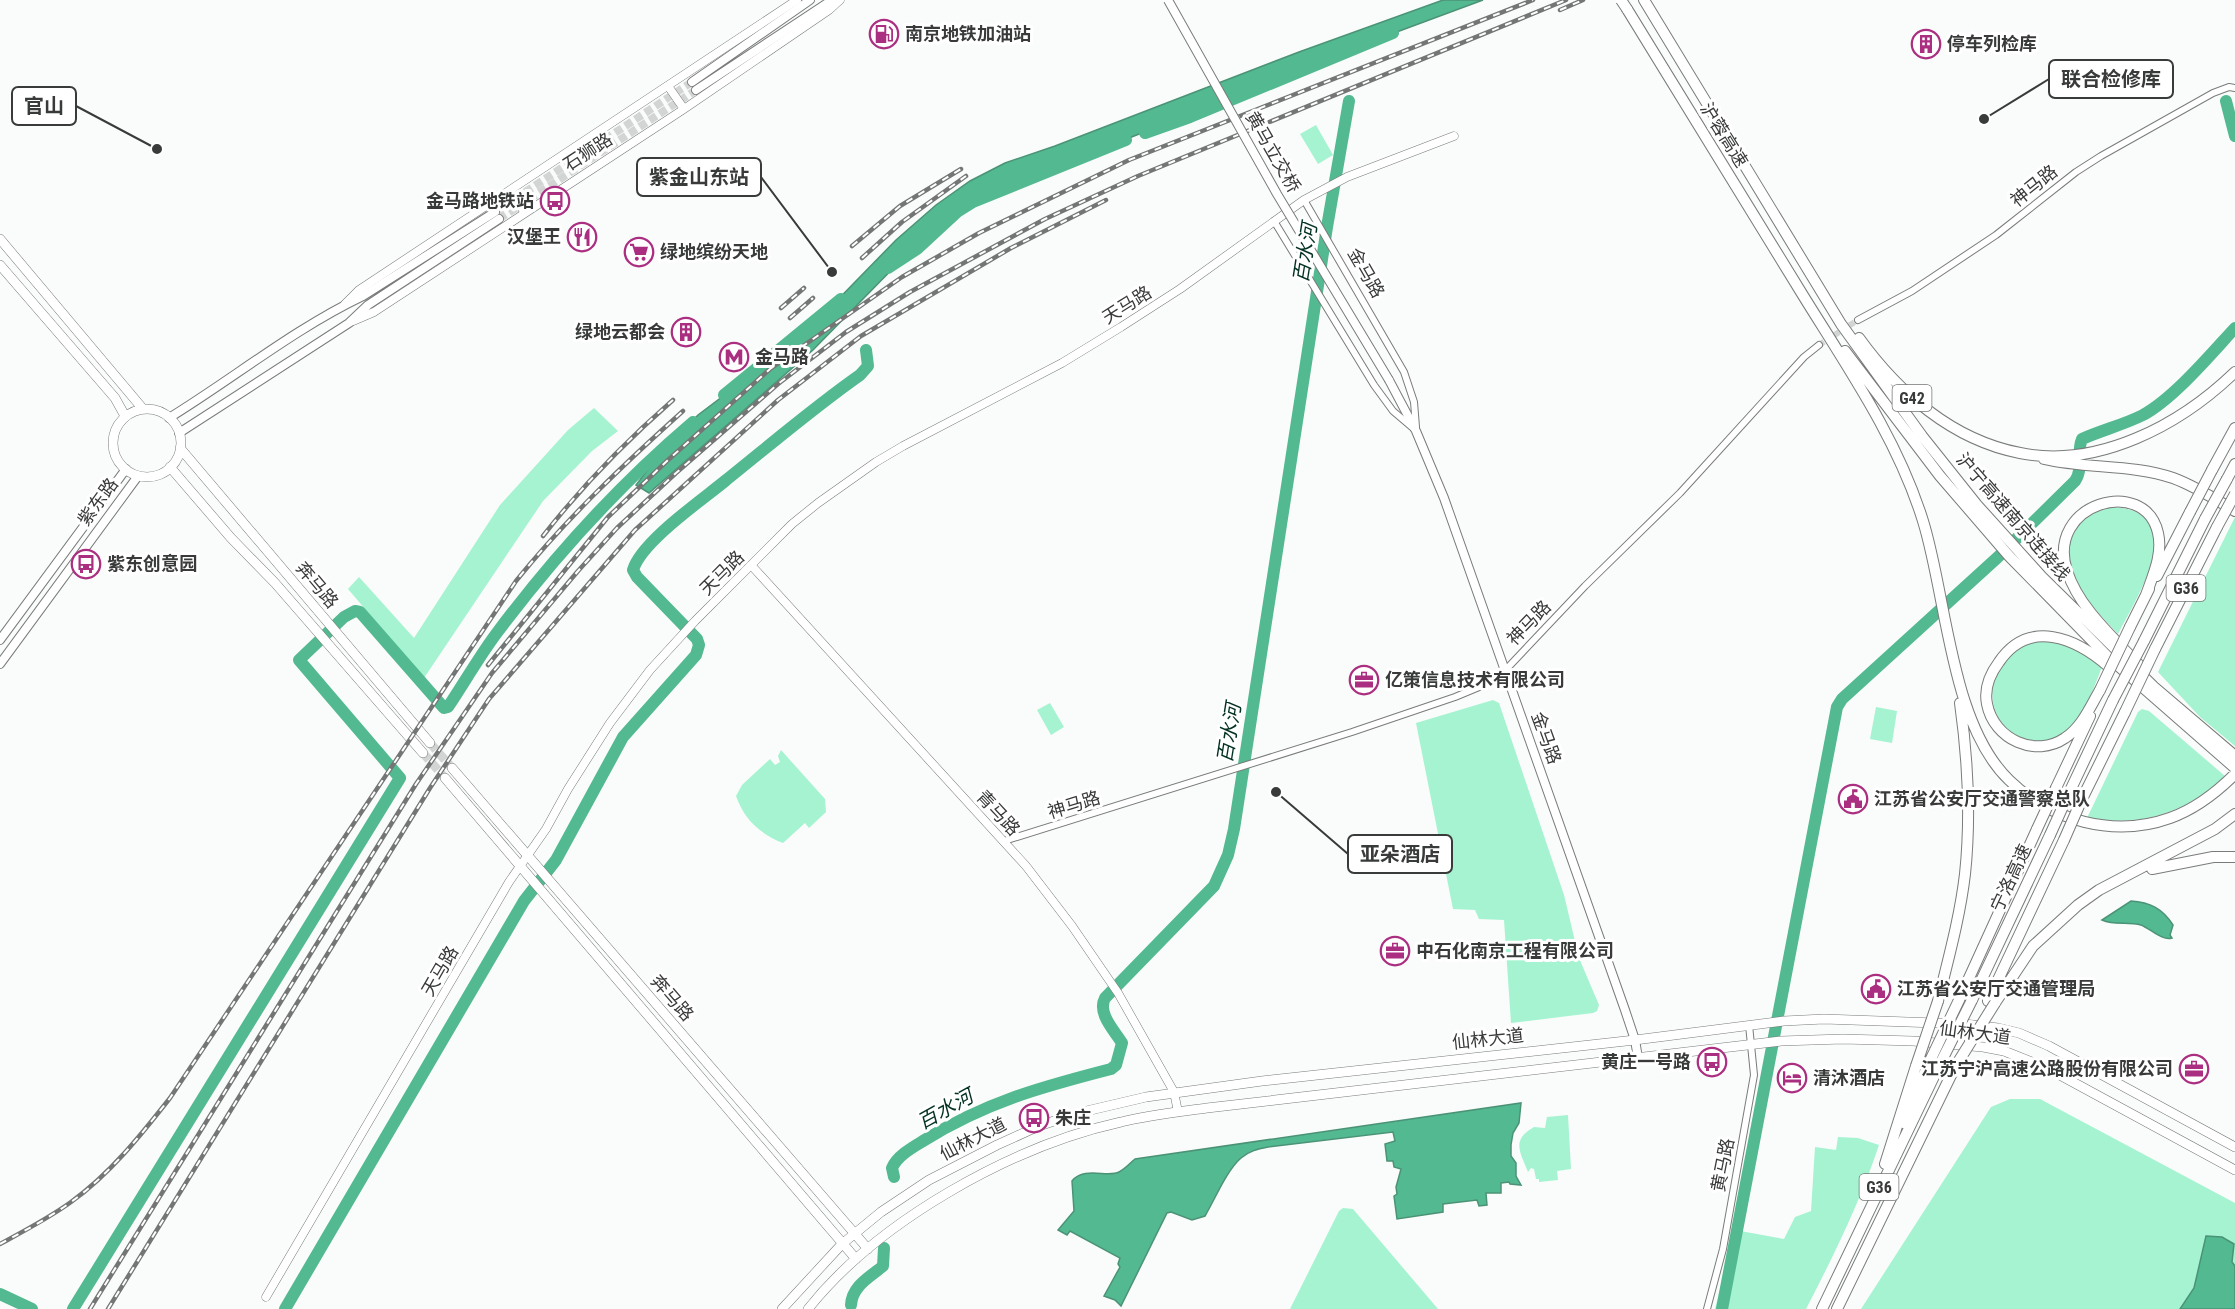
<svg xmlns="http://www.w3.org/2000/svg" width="2235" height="1309" viewBox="0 0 2235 1309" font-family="'Roboto Condensed','Noto Sans SC',sans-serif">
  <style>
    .green { fill: #a5f3d1 }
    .water { fill: #53b991; stroke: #4b9377; stroke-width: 1.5 }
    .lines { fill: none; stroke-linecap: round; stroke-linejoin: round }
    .river { stroke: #53b991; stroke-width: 12 }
    .minor-tunnel { stroke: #d3d5d4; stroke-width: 6; stroke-dasharray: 6 3; stroke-linecap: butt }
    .secondary-tunnel { stroke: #d3d5d4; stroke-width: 8; stroke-dasharray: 8 4; stroke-linecap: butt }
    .primary-tunnel { stroke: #d3d5d4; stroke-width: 9; stroke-dasharray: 9 4.5; stroke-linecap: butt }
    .minor-casing { stroke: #797c7a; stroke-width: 8 }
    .tertiary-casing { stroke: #797c7a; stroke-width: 9 }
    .secondary-casing { stroke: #797c7a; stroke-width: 10 }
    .primary-casing { stroke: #797c7a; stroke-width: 10 }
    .motorway-casing { stroke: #797c7a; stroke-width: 12 }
    .minor { stroke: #fff; stroke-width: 6 }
    .tertiary { stroke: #fff; stroke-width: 8 }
    .secondary { stroke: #fff; stroke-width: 8 }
    .primary { stroke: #fff; stroke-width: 9 }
    .motorway { stroke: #fff; stroke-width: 10 }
    .rail-casing { stroke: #747675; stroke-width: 4.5 }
    .rail { stroke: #fff; stroke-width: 2; stroke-dasharray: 7; stroke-linecap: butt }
    .secondary-bridge-casing { stroke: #797c7a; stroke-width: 10; stroke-linecap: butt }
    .motorway-bridge-casing { stroke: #797c7a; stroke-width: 12; stroke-linecap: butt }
    .secondary-bridge { stroke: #fff; stroke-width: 8 }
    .motorway-bridge { stroke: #fff; stroke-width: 10 }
    .labels { text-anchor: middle; stroke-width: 6; stroke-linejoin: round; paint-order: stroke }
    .shield { fill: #fff; stroke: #747675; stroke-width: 1.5 }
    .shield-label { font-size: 16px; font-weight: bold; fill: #393b3a }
    .poi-label { font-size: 18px; font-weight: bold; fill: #393b3a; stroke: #fff; text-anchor: start }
    .street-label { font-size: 18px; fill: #393b3a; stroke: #fff }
    .water-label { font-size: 20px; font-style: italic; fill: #033222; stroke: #fff }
    .leader { fill: none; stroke: #393b3a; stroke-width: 2 }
    .callout-dot { fill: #393b3a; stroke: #fff; stroke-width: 2 }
    .callout { fill: #fff; stroke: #393b3a; stroke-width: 2 }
    .callout-label { font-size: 20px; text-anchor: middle; font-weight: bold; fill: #393b3a }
  </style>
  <rect width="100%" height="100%" fill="#f9fcfa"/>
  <path class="green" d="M1316 125 1333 155 1318 164 1300 134Z
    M594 408 618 431 592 451 543 501 424 678 348 589 359 577 414 638 500 505 568 430Z
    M2112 507C2193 511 2137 597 2118 634 2095 609 2051 569 2075 531 2086 515 2094 512 2112 507Z
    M2235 517V746L2200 717 2158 672Z
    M2044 640 2073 646 2102 667C2094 687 2086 713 2070 728 2017 778 1957 690 2018 648 2025 643 2036 642 2044 640Z
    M1493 700 1499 703 1564 895 1579 958 1599 1005 1597 1011 1593 1013 1511 1023 1504 920 1479 919 1475 910 1453 909 1416 723Z
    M1050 703 1064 727 1051 735 1037 710Z
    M1876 707 1897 711 1892 743 1870 739Z
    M2142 709 2149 711 2225 776C2184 814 2142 827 2087 818L2138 712Z
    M781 750 825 799 826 812 809 828 805 823 783 843C760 834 744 819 736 796L742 785 770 759 775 765 780 762 778 756Z
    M2010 1099H2040L2235 1203V1309H1861L1991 1107Z
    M1568 1115 1571 1169 1557 1171 1558 1180 1539 1182V1179H1536L1534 1169 1531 1168 1528 1172C1520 1152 1511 1140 1534 1127L1545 1128 1547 1117Z
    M1838 1137 1858 1138 1879 1145C1860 1202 1834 1255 1806 1309H1715L1735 1230 1784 1239 1795 1217 1811 1211 1815 1147 1836 1150Z
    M1343 1208 1353 1209 1438 1309H1290L1339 1211Z"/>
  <path class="water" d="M1443 0H1483L1340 53 978 199 940 223 911 250 813 350 649 493 636 485 662 451 698 415 783 351 815 323 896 240 936 205 970 181 1005 163 1055 146 1299 52Z
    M2131 901C2150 902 2163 909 2173 925L2170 935 2172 938C2162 941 2151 929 2141 925 2128 921 2115 926 2102 920Z
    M1521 1103 1519 1123 1513 1133 1511 1145V1156L1516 1163V1176L1521 1185 1510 1184 1509 1182 1501 1183V1193H1486L1487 1205 1479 1206 1477 1200 1443 1204V1212L1397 1219 1394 1196 1397 1194 1396 1187 1401 1169 1394 1167 1393 1161H1387L1385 1144 1395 1141 1393 1132 1268 1147C1258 1149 1249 1151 1241 1158 1227 1170 1215 1199 1205 1216L1192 1220 1171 1212 1167 1213 1121 1306 1115 1300 1104 1296 1120 1267 1118 1264 1120 1258 1070 1231 1067 1235 1058 1230 1074 1211 1072 1181C1084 1166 1108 1178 1119 1172 1125 1169 1130 1163 1135 1159Z
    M2206 1236 2222 1237 2234 1244 2232 1262 2235 1266V1309H2180L2194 1288Z"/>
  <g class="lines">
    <path class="river" d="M2226 101 2235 136
      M1145 133 1190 117 1393 33
      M888 268 917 249 957 212 973 202 1126 140
      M724 395 841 299
      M894 1177 892 1168C897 1156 913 1147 923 1141 986 1102 1041 1087 1111 1069L1116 1065 1122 1043C1114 1030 1097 1013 1105 998L1214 886 1228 855 1234 829 1327 227 1349 101
      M0 1294 32 1309
      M851 1305C852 1286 870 1277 883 1266L884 1248
      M73 1309 400 778 299 660 344 617 355 611 360 612 444 708 448 707C464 683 479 657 496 634 553 558 620 484 693 422
      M285 1309 524 901 556 860 623 737 696 655 699 645 697 639 637 577 633 570C641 542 702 500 725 481 770 445 813 408 860 375L868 366 866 350
      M1722 1309 1837 707 1842 699 1998 557 2075 481C2084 468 2076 453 2082 439 2102 430 2123 425 2143 415 2174 398 2210 355 2235 328"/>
    <path class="minor-tunnel" d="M1819 345 1858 320"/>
    <path class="secondary-tunnel" d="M495 212 692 82
      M499 219 696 90"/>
    <path class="primary-tunnel" d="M430 743 452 768
      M423 753 445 778"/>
    <g class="minor-casing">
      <path id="minor" d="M1304 200 1404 372 1414 402 1416 427
        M1274 221 1374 385 1393 411 1413 428
        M1858 320 1912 291 1996 235 2076 172 2101 156 2213 93 2229 87 2235 88
        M1004 841 1352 732 1455 697 1496 680 1585 586 1680 493 1804 357 1819 345
        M1707 1309 1723 1249 1754 1075 1749 1025"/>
    </g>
    <g class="tertiary-casing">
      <path id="tertiary" d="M668 86 684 109
        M510 190 525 213
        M345 304 359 290 797 0
        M353 321 374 312 684 109 829 10 840 0
        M751 565 1026 866 1072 926 1118 993 1174 1092 1178 1112
        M266 1297 509 882 546 829 568 789 610 723 650 670 695 621 792 524 818 503 876 462 903 446 1062 363 1121 327 1180 289 1304 200 1347 177 1454 136"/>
    </g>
    <g class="secondary-casing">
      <path id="secondary" d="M692 82 810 0
        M696 90 832 0
        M1389 380 1416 431 1444 498 1625 1010 1635 1040 1638 1058
        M169 418C234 378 294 329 363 296L495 212
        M179 433 349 323 368 305 499 219
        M0 640 126 469
        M0 664 138 476"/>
    </g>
    <g class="primary-casing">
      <path id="primary" d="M0 239 143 409
        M0 265 115 398 125 416
        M113 443a34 34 0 1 1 68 0a34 34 0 1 1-68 0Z
        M180 448 430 743
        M170 467 231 538 275 583 423 753
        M452 768 868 1249
        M445 778 856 1259
        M782 1309 842 1244 881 1212 929 1180 997 1145 1039 1126 1078 1113 1146 1097 1262 1081 1635 1040 1784 1021 1824 1019 1964 1024 1998 1028 2019 1033 2049 1046 2235 1147
        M808 1309C878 1221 1012 1146 1121 1122 1149 1115 1178 1112 1207 1108L1781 1041 1843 1039 1913 1041 1983 1047 2004 1051 2047 1068 2235 1170"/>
    </g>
    <g class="motorway-casing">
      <path id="motorway" d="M1644 0 1841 324 1922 436 1977 505 2042 577 2154 687 2235 756
        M1627 9C1686 105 1745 201 1804 297 1848 368 1898 440 1923 521 1947 598 1950 723 2009 780 2051 821 2114 838 2170 818 2195 809 2217 792 2235 774
        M1859 338C1898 392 1952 440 2020 453 2098 469 2180 425 2235 372
        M1845 351 1940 476 2009 556 2107 656 2235 768
        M2044 459C2087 469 2132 464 2173 478 2195 486 2215 499 2235 511
        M2212 470 2235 428
        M2227 479 2235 464
        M2157 576 2190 512
        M2130 627 2149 589
        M2144 641 2205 519
        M2155 649 2217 527
        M2139 665C2113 637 2079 608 2067 571 2045 503 2145 475 2158 533 2163 554 2153 575 2146 595
        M2100 690C2090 707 2082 727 2065 738 2036 758 1994 740 1987 704 1984 689 1990 674 1999 662 2029 618 2076 638 2109 667
        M2056 788 2090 716
        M2069 793 2113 700
        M2082 799 2125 712
        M2152 869 2213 857H2235
        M1959 1000 2037 829
        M1972 1000 2050 835
        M1938 1001C1948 960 1960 917 1965 874 1971 817 1968 760 1960 703
        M1988 1001 2064 840
        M1995 1003 2033 946 2078 905 2099 890 2215 829 2235 814
        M1903 1123 1928 1065
        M1885 1164 1916 1066
        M1822 1309 1939 1066
        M1837 1309 1955 1067"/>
    </g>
    <use href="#minor" class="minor"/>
    <use href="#tertiary" class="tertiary"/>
    <use href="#secondary" class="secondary"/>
    <use href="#primary" class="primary"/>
    <use href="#motorway" class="motorway"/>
    <g class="rail-casing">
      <path id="rail" d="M1560 10 1583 0
        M852 246 900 206 961 169
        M862 258 902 222 966 176
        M781 308 804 288
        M790 318 813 298
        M543 536C582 486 625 442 673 400
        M488 665 608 517 668 460 770 369 902 277 979 233 1129 160 1533 0
        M0 1244C24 1231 49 1218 71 1202 110 1174 141 1135 170 1098L516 581C566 519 623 465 683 411
        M90 1309 416 784 492 673 578 571 617 528 676 473 778 384 846 332 910 292 1045 219 1138 176 1566 0
        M108 1309 430 788 489 699 635 530 778 400 861 336 1011 248 1106 200"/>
    </g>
    <use href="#rail" class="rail"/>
    <g class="secondary-bridge-casing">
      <path id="secondary-bridge" d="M1168 0 1277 194 1389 380"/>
    </g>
    <g class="motorway-bridge-casing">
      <path id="motorway-bridge" d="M1621 0 1627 9
        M2190 512 2212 470
        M2205 519 2227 479
        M2217 527 2235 494
        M2100 690 2130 627
        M2113 700 2144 641
        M2125 712 2155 649
        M2037 829 2056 788
        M2050 835 2069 793
        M2064 840 2082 799
        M1928 1065 1959 1000
        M1916 1066 1938 1001
        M1939 1066 1972 1000
        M1955 1067 1995 1003"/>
    </g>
    <use href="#secondary-bridge" class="secondary-bridge"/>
    <use href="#motorway-bridge" class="motorway-bridge"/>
  </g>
  <defs>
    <g id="fuel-ring" transform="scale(1.5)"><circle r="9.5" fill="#fff" stroke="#ab2f80" stroke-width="1.5"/><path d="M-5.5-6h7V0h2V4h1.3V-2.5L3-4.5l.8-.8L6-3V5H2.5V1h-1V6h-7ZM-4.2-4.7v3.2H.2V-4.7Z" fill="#ab2f80"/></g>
    <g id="building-ring" transform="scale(1.5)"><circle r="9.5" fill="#fff" stroke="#ab2f80" stroke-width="1.5"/><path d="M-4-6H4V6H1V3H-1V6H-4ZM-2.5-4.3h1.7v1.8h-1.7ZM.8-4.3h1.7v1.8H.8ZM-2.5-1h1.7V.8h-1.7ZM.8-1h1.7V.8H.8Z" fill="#ab2f80"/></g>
    <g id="bus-ring" transform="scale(1.5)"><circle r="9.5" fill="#fff" stroke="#ab2f80" stroke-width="1.5"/><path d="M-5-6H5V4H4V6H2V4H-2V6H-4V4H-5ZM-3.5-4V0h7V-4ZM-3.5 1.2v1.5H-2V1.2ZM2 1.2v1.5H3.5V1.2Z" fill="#ab2f80"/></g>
    <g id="restaurant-ring" transform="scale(1.5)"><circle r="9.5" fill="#fff" stroke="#ab2f80" stroke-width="1.5"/><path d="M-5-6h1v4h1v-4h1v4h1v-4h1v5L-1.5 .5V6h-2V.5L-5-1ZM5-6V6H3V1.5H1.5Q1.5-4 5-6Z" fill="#ab2f80"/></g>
    <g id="supermarket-ring" transform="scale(1.5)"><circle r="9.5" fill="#fff" stroke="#ab2f80" stroke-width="1.5"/><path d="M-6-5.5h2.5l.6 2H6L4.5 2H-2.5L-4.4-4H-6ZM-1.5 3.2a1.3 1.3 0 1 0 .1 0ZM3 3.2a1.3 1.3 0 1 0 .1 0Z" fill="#ab2f80"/></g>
    <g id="metro-ring" transform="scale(1.5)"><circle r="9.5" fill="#fff" stroke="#ab2f80" stroke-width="1.5"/><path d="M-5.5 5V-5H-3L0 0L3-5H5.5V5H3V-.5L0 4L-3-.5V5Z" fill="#ab2f80"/></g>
    <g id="office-ring" transform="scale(1.5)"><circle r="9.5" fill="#fff" stroke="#ab2f80" stroke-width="1.5"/><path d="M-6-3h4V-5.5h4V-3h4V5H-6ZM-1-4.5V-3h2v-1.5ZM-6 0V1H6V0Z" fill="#ab2f80"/></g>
    <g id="civic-ring" transform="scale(1.5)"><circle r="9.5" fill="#fff" stroke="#ab2f80" stroke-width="1.5"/><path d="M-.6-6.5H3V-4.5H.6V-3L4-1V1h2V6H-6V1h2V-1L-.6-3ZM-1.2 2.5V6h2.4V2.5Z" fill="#ab2f80"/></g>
    <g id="hotel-ring" transform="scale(1.5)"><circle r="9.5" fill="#fff" stroke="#ab2f80" stroke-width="1.5"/><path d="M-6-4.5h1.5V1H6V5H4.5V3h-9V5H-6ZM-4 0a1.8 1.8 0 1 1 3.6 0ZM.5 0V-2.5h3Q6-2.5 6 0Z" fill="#ab2f80"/></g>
  </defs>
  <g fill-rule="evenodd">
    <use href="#fuel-ring" x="884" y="34"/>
    <use href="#building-ring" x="1926" y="44"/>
    <use href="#bus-ring" x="555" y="201"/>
    <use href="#restaurant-ring" x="582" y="237"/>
    <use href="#supermarket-ring" x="639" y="252"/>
    <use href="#building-ring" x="686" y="332"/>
    <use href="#metro-ring" x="734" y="357"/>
    <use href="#bus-ring" x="86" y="564"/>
    <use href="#office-ring" x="1364" y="680"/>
    <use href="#civic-ring" x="1853" y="799"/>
    <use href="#office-ring" x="1395" y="951"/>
    <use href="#civic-ring" x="1876" y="989"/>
    <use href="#bus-ring" x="1712" y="1062"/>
    <use href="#office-ring" x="2194" y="1069"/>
    <use href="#hotel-ring" x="1792" y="1078"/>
    <use href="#bus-ring" x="1034" y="1118"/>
  </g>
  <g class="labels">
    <g class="shield">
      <rect x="1892.5" y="385" width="39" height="26" rx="4.5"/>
      <rect x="2166.5" y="575" width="39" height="26" rx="4.5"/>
      <rect x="1859.5" y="1174" width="39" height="26" rx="4.5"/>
    </g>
    <g class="shield-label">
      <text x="1912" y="404">G42</text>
      <text x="2186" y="594">G36</text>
      <text x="1879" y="1193">G36</text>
    </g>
    <g class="poi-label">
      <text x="905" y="40">南京地铁加油站</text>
      <text x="1947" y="50">停车列检库</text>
      <text x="534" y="207" text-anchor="end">金马路地铁站</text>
      <text x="561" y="243" text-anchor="end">汉堡王</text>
      <text x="660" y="258">绿地缤纷天地</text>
      <text x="665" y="338" text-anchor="end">绿地云都会</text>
      <text x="755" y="363">金马路</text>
      <text x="107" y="570">紫东创意园</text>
      <text x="1385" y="686">亿策信息技术有限公司</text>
      <text x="1874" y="805">江苏省公安厅交通警察总队</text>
      <text x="1416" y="957">中石化南京工程有限公司</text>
      <text x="1897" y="995">江苏省公安厅交通管理局</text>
      <text x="1691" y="1068" text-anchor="end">黄庄一号路</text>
      <text x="2173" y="1075" text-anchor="end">江苏宁沪高速公路股份有限公司</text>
      <text x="1813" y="1084">清沐酒店</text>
      <text x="1055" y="1124">朱庄</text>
    </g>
    <g class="street-label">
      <text transform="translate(1724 135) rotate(58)" y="6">沪蓉高速</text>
      <text transform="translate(588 152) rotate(-33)" y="6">石狮路</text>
      <text transform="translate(1273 152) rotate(60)" y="6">黄马立交桥</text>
      <text transform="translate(2034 186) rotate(-39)" y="6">神马路</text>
      <text transform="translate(1366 273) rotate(60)" y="6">金马路</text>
      <text transform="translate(1127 305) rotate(-32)" y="6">天马路</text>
      <text transform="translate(98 502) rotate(-54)" y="6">紫东路</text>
      <text transform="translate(2013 517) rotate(49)" y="6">沪宁高速南京连接线</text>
      <text transform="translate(722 573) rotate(-45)" y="6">天马路</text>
      <text transform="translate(317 585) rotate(50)" y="6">奔马路</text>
      <text transform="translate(1529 623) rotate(-46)" y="6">神马路</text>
      <text transform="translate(1546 738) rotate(70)" y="6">金马路</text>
      <text transform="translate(1074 805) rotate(-17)" y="6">神马路</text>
      <text transform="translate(998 813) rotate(47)" y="6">青马路</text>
      <text transform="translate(2011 878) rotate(-65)" y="6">宁洛高速</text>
      <text transform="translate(440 971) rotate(-60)" y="6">天马路</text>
      <text transform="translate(672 998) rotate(49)" y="6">奔马路</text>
      <text transform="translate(1975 1033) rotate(8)" y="6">仙林大道</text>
      <text transform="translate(1488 1039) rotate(-6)" y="6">仙林大道</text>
      <text transform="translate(973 1139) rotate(-27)" y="6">仙林大道</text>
      <text transform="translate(1723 1165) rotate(-79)" y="6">黄马路</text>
    </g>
    <g class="water-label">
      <text transform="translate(1305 253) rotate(-81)" y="7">百水河</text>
      <text transform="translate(1229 733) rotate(-81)" y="7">百水河</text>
      <text transform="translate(945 1109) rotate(-29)" y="7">百水河</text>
    </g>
  </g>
  <path class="leader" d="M1984 119L2049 79M157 149L76 106M832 272L761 177M1276 792L1348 854"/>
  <g class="callout-dot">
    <circle cx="1984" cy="119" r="6"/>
    <circle cx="157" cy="149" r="6"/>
    <circle cx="832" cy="272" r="6"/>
    <circle cx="1276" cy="792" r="6"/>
  </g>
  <g class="callout">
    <rect x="2049" y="60" width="124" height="38" rx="6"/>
    <rect x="12" y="87" width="64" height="38" rx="6"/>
    <rect x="637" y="158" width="124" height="38" rx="6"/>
    <rect x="1348" y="835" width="104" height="38" rx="6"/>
  </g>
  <g class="callout-label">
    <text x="2111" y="86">联合检修库</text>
    <text x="44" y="113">官山</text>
    <text x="699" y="184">紫金山东站</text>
    <text x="1400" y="861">亚朵酒店</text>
  </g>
</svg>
